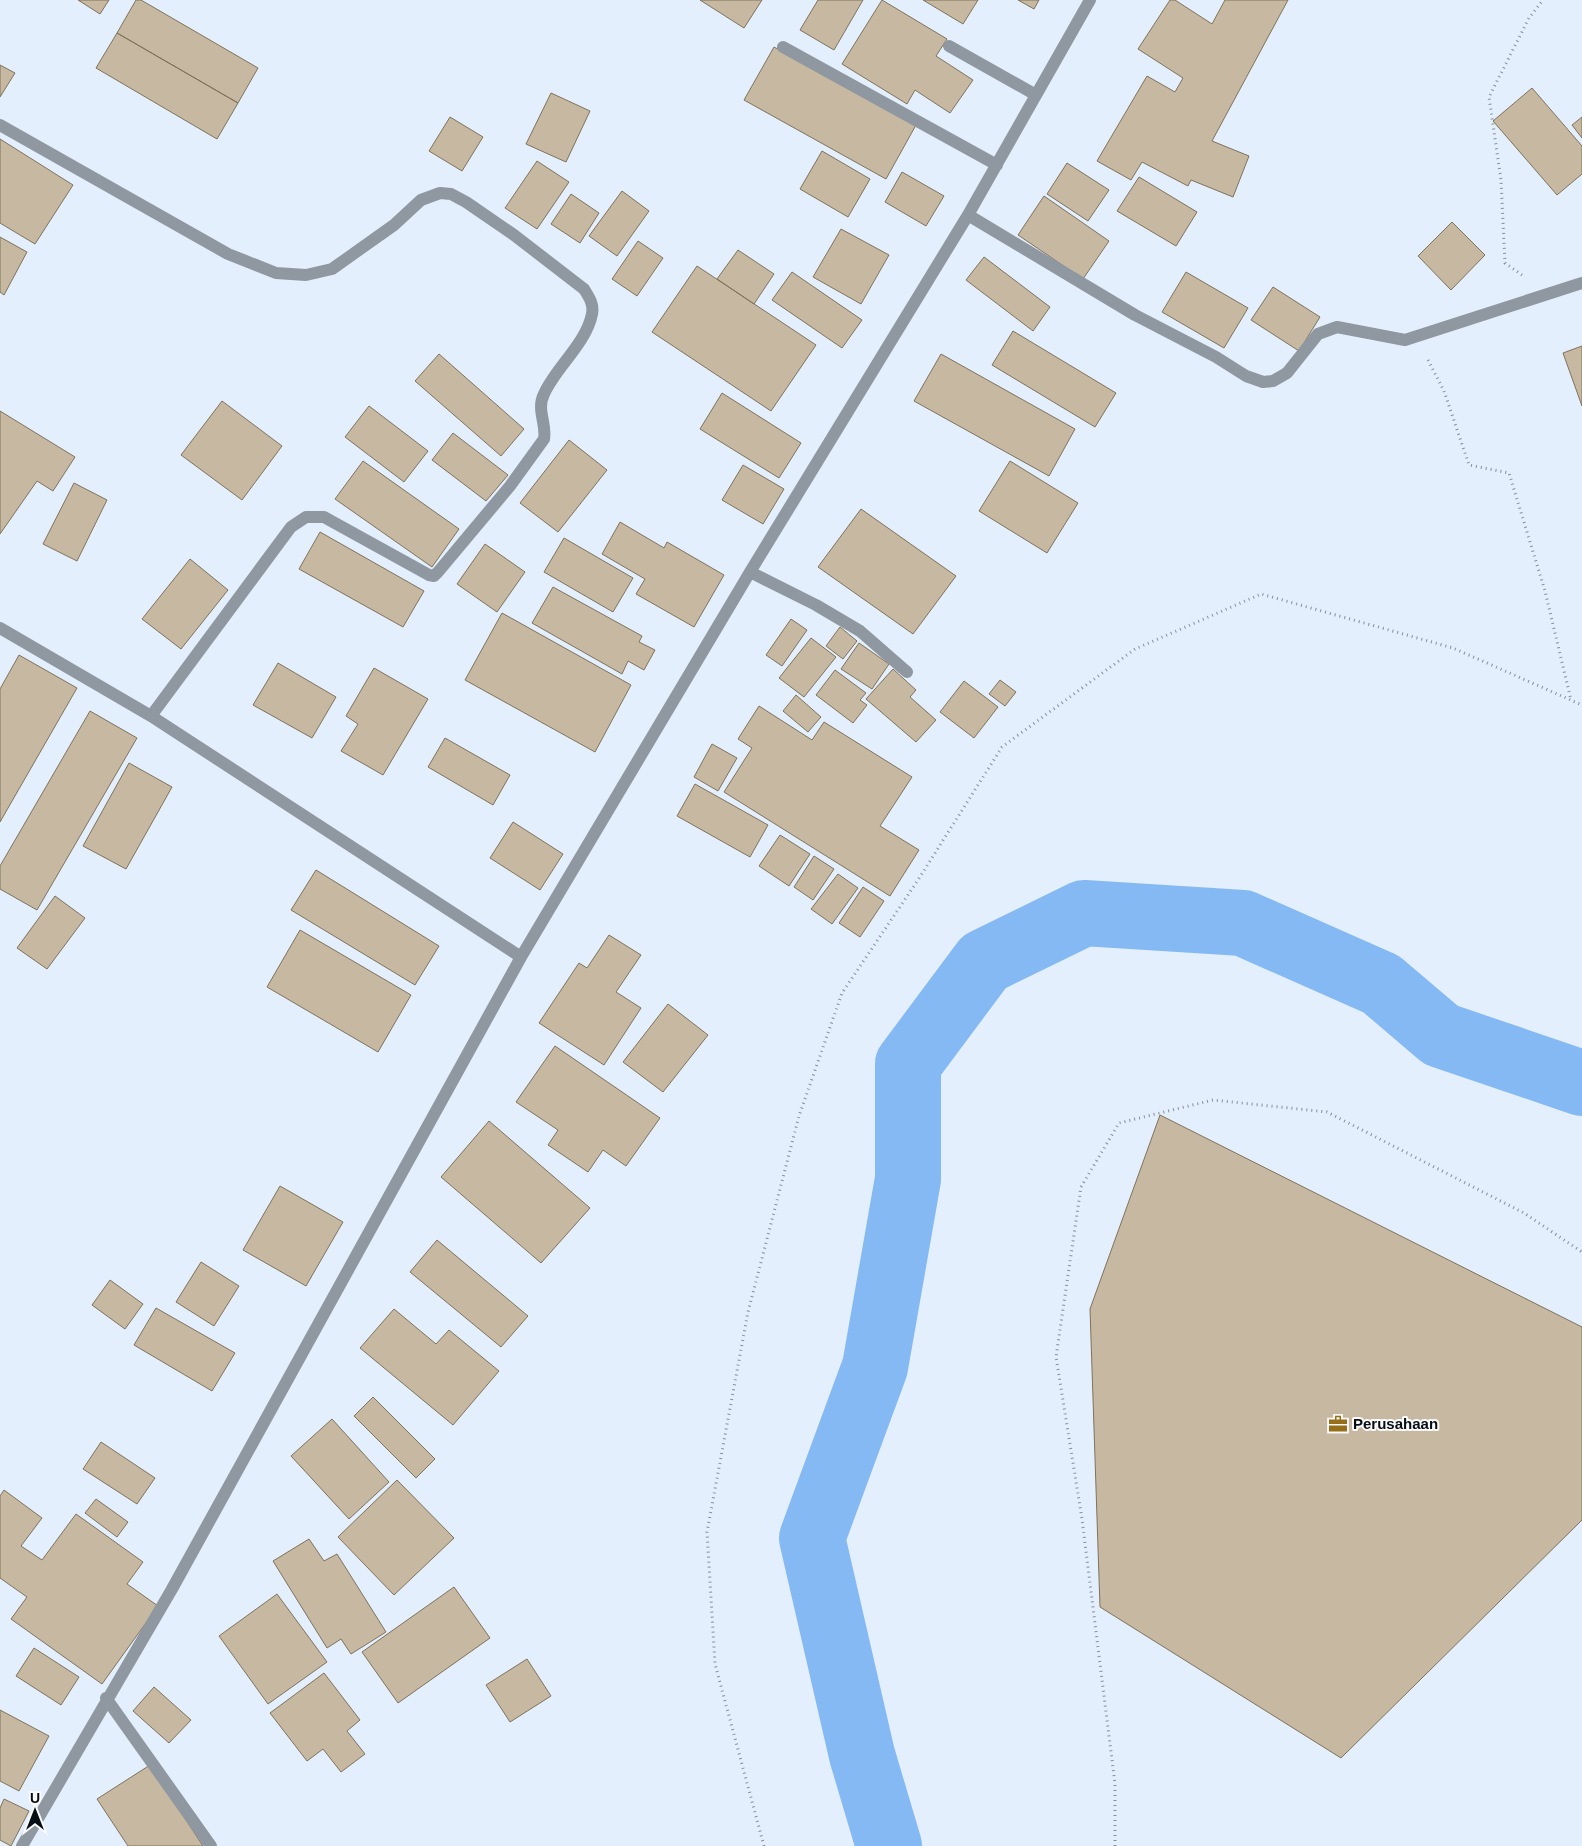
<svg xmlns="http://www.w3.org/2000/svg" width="1582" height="1846" viewBox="0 0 1582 1846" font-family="Arial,sans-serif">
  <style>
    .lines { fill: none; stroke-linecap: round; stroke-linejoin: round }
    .river { stroke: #85b9f3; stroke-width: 66 }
    .building { fill: #c7b9a1; stroke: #7f725c }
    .path { stroke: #868f9a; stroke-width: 3; stroke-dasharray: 1 4; stroke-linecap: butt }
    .minor { stroke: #8f97a0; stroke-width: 12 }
    .labels { text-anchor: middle; stroke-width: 4; stroke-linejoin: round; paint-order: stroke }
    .poi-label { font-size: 15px; font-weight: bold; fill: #070d14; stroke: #fafafa; text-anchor: start }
  </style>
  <rect width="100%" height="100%" fill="#e3effc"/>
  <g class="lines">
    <path class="river" d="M889 1846 862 1755 812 1538 875 1367 908 1179V1064L984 962 1084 913 1243 923 1381 984 1441 1035 1582 1083"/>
  </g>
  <path class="building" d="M78 0H109L100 14Z
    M136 0H141L258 68 238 103 117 33Z
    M700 0H762L744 28Z
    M818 0H863L834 50 800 30Z
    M882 0 947 39 936 56 973 80 950 113 915 90 907 104 842 64Z
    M923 0H978L963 24Z
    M1018 0H1039L1034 9Z
    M1170 0H1175L1212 24 1225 0H1288L1212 141 1249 156 1233 197 1191 180 1188 186 1142 162 1131 180 1097 161 1147 76 1175 92 1183 78 1138 49Z
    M117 33 238 103 217 139 96 68Z
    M774 47 916 125 886 179 744 100Z
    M0 65 15 73 0 97Z
    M1532 88 1582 146V174L1557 195 1493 121Z
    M551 93 590 111 566 162 526 144Z
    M450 117 483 137 462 171 429 151Z
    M1582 117V138L1572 125Z
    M0 139 73 185 35 244 0 223Z
    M822 151 870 179 848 217 800 189Z
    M537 161 569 182 537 229 505 208Z
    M1067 163 1109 190 1088 221 1047 194Z
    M902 172 944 196 926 226 885 202Z
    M1139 177 1197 212 1176 246 1117 211Z
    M622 191 649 211 617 256 589 236Z
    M571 194 599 213 580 243 551 224Z
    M1044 196 1109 241 1083 279 1018 235Z
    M1452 222 1485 255 1451 290 1418 256Z
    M841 229 889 255 861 304 813 277Z
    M0 237 27 252 4 295 0 292Z
    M638 241 663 258 637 296 612 279Z
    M738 250 774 274 754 304 717 279Z
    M984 257 1050 307 1033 331 966 280Z
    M697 266 816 345 771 411 652 332Z
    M792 272 862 320 842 348 772 300Z
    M1186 272 1248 308 1224 348 1162 312Z
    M1273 287 1320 317 1299 351 1251 320Z
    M1013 331 1116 393 1095 427 992 365Z
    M1582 346V406L1563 353Z
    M439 354 524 429 501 456 415 381Z
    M941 354 1075 429 1049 476 914 401Z
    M722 393 801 443 779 478 700 429Z
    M222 401 282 446 242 500 181 455Z
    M369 406 428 451 404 482 345 437Z
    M0 411 75 457 53 491 37 481 0 534Z
    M453 433 508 475 486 501 432 460Z
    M569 440 607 470 558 532 520 503Z
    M363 461 459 529 432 567 335 499Z
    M1010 461 1078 503 1047 553 979 511Z
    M743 465 784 489 763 524 722 500Z
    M74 483 107 500 77 561 43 544Z
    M861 509 956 576 913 634 818 567Z
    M620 522 664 548 667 542 724 575 694 627 636 594 645 579 602 554Z
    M320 532 424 591 403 627 299 569Z
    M564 538 633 578 613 612 544 572Z
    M485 544 525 572 497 612 457 584Z
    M190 559 228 590 181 649 142 619Z
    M553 587 642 636 639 642 655 650 644 670 628 661 622 674 532 623Z
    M502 613 631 685 595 752 465 680Z
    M791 619 807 630 782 666 766 655Z
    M840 627 857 641 843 659 826 646Z
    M811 638 836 657 804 697 779 678Z
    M859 643 889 664 872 689 841 669Z
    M19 655 77 688 0 822V689Z
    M278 663 336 697 312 738 253 705Z
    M374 668 428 699 383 775 341 751 358 724 346 716Z
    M893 669 916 690 910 697 936 720 916 742 866 699Z
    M835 670 866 693 860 700 867 705 853 723 816 695Z
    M1000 680 1016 692 1005 706 989 694Z
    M964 681 998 707 974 738 940 712Z
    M796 695 821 717 808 732 783 711Z
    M759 706 812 740 824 722 912 777 880 826 919 850 890 896 724 792 752 748 738 739Z
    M90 711 137 738 37 910 0 889V866Z
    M445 738 510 775 493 805 428 767Z
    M712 744 737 758 718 791 694 777Z
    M129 763 172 787 126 869 83 846Z
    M695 784 768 825 750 857 677 816Z
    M513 822 563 854 540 890 490 858Z
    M780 835 810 854 789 886 759 866Z
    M814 856 834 869 813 900 794 887Z
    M316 870 439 946 415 985 291 910Z
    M838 874 858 888 832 924 811 909Z
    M863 887 884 901 860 937 839 923Z
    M55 896 85 918 47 969 17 948Z
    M300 930 411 995 378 1052 267 987Z
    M609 935 641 955 616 992 641 1008 604 1065 539 1023 579 963 587 968Z
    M668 1004 708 1035 663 1092 623 1062Z
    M555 1046 660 1118 626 1166 603 1150 588 1172 548 1145 558 1130 516 1102Z
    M1160 1115 1582 1327V1520L1341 1758 1100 1607 1090 1309Z
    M489 1121 590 1208 541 1263 441 1177Z
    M280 1186 343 1222 306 1286 243 1250Z
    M437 1240 528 1316 501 1347 410 1272Z
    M201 1262 239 1286 214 1326 176 1302Z
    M110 1280 143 1304 125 1329 92 1305Z
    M156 1308 235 1353 212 1391 134 1345Z
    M394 1309 436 1344 449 1330 499 1371 453 1425 360 1348Z
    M373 1397 435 1459 416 1478 354 1416Z
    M332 1419 389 1482 349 1519 291 1456Z
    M101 1442 155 1478 137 1504 83 1469Z
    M397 1480 454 1538 394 1595 338 1537Z
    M4 1490 42 1518 21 1546 42 1560 76 1514 143 1562 127 1584 158 1606 102 1684 11 1619 27 1597 0 1578V1496Z
    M96 1499 128 1522 117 1537 85 1513Z
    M309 1539 324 1561 337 1554 386 1632 351 1654 341 1639 327 1648 273 1561Z
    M454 1587 490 1638 398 1703 362 1652Z
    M277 1594 327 1662 268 1704 219 1636Z
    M34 1648 79 1677 61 1705 16 1676Z
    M527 1659 551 1696 510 1722 486 1685Z
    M324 1673 360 1720 347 1731 365 1754 341 1772 323 1749 307 1761 270 1713Z
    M154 1687 191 1720 169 1743 133 1711Z
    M0 1710 49 1736 19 1791 0 1781Z
    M150 1765 203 1846H128L97 1799Z
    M4 1799 29 1811 11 1846 0 1840V1808Z"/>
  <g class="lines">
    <path class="path" d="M1522 275 1505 263 1501 180 1489 97 1529 18 1543 0
      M1428 360 1444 391 1469 465 1509 473 1545 591 1571 700
      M764 1846 715 1664 707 1532 748 1312 799 1116 842 993 918 880 1002 747 1135 649 1261 594 1453 648 1582 705
      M1115 1846V1784L1082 1519 1056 1357 1081 1187 1119 1123 1213 1100 1327 1112 1524 1213 1582 1252"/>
    <path class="minor" d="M949 46 1036 95
      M783 47 997 165
      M0 125 228 254 276 273 306 275 332 269 394 225 421 200 440 193 451 194 466 202 514 235 584 289C589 297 594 304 592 314 586 344 556 367 544 394 536 410 547 424 544 439L510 486 438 572 434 576 429 575 324 517H306L291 527 151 716
      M968 215 1135 315 1216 357 1246 376 1263 382 1273 381 1287 373 1318 334 1337 327 1405 340 1582 283
      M750 572 816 605 860 631 907 672
      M0 628 151 716 521 957
      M106 1698 211 1846
      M22 1846 172 1589 521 957 750 572 968 215 1090 0"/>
  </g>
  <defs>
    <g id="office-bare" transform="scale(1.5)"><path d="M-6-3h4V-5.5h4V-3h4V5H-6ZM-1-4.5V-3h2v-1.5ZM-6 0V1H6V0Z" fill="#976f1b" stroke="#fafafa" stroke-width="2.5" paint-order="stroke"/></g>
  </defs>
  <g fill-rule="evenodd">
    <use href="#office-bare" x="1338" y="1424"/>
  </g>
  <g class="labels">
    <g class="poi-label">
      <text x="1353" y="1429">Perusahaan</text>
    </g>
  </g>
  <g transform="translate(35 1811)" stroke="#fafafa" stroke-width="4" paint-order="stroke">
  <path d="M0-4L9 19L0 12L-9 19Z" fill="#070d14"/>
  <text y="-8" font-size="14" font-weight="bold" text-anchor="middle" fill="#070d14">U</text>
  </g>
</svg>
